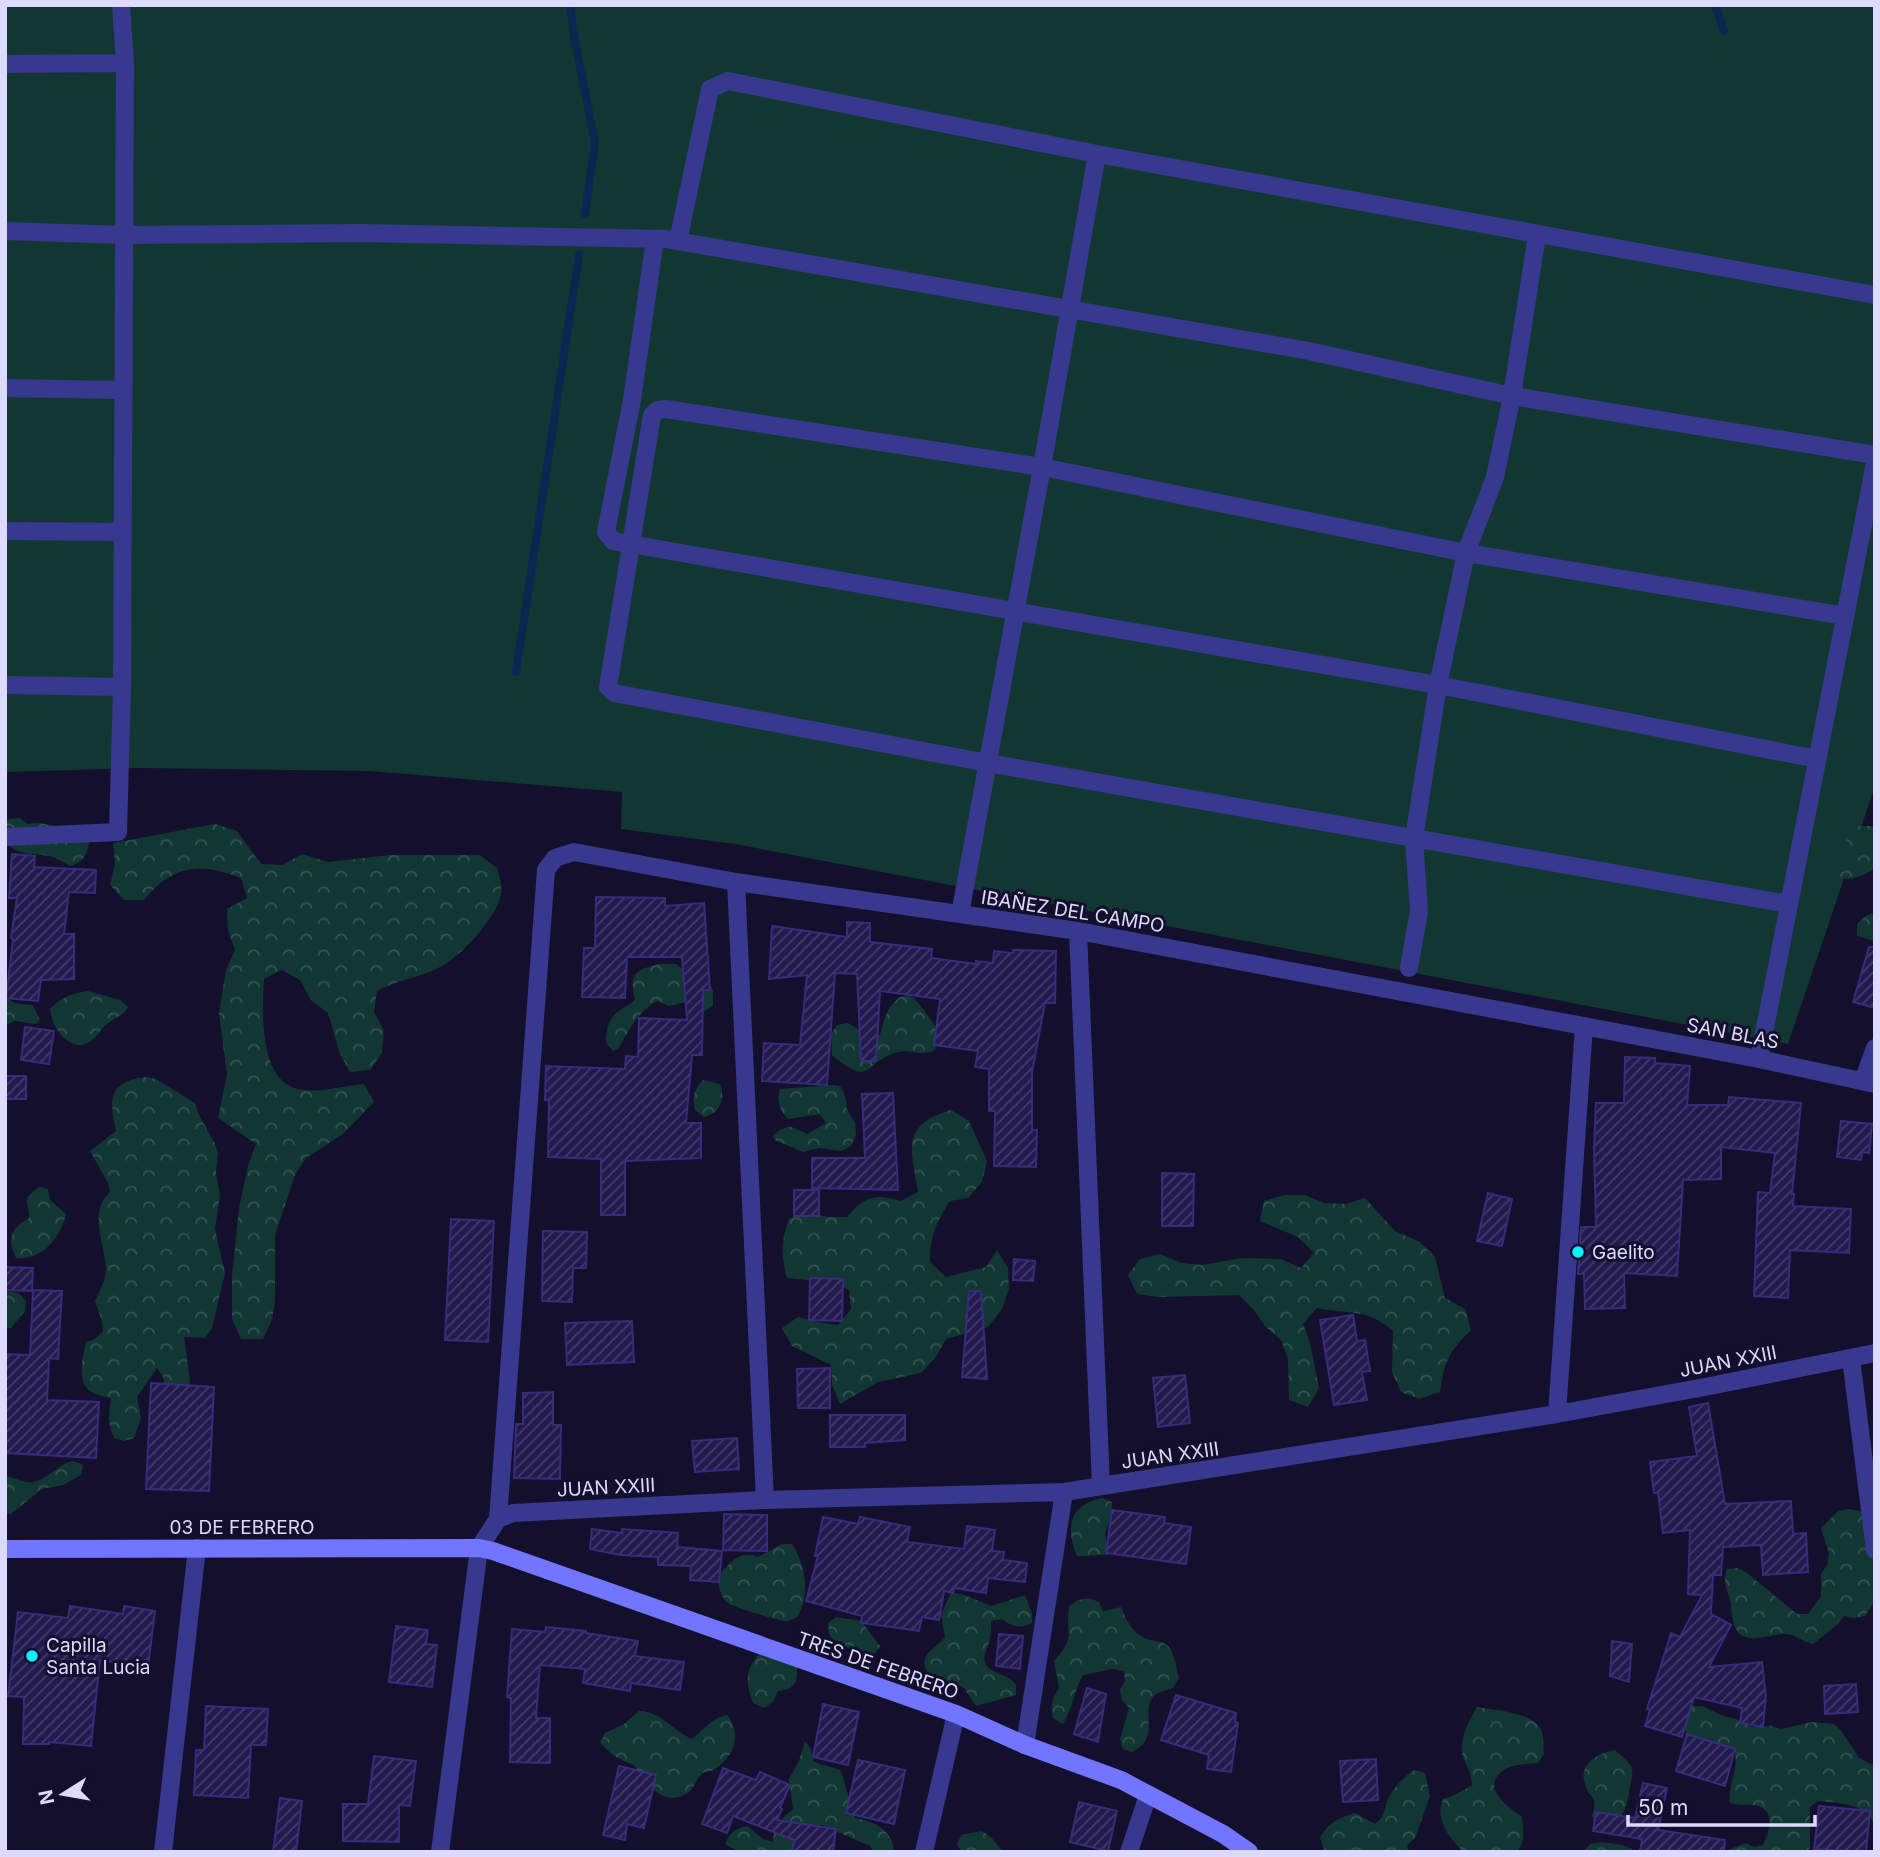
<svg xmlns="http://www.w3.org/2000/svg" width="1880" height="1857" viewBox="0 0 1880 1857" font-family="Inter,sans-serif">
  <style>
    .green { fill: #123733 }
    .forest { fill: url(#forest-crowns) }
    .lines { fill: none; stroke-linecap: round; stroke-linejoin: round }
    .stream { stroke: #092751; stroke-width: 8 }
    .building { fill: url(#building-hatch); stroke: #372b7c; stroke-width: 2 }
    .street { stroke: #37398e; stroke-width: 18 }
    .secondary { stroke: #7175ff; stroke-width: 18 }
    .poi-dot { fill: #06f3ff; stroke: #130f2c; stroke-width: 2.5 }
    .labels { text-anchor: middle; stroke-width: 6; stroke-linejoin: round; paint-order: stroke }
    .street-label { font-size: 19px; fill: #dddaff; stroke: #130f2c }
    .poi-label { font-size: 19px; fill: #dddaff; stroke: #130f2c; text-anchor: start }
  </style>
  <defs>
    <pattern id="forest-crowns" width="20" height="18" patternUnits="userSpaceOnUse" patternTransform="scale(1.75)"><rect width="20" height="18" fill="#123733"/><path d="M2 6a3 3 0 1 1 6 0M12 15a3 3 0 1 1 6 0" fill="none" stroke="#345352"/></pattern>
    <pattern id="building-hatch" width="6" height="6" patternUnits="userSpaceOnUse" patternTransform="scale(1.75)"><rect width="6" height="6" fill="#221a4e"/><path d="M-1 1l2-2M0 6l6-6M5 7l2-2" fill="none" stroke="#423b69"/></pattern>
  </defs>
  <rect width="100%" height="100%" fill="#130f2c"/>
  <path class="green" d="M5 5H1875V786L1788 1044 735 844 621 829 622 792 370 771 139 768 5 772Z"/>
  <path class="forest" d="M20 818 28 824C37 822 42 823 50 825 71 829 75 824 89 843 87 856 83 862 70 866 63 862 56 857 48 856 22 851 5 858 5 823L9 819Z
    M215 824 237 831 261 864 282 865 302 854 328 862 390 855H480L497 868C499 876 503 886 501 895 496 918 460 958 438 968 418 978 397 980 377 991L374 1012 384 1031 382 1053 370 1070 350 1072 340 1054 328 1013 311 1000 300 980 282 970 264 979C262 1012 258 1087 304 1090 323 1092 344 1086 364 1084L374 1102 343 1134 306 1158 295 1175 275 1235V1300L272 1320 263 1339H241L232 1319V1276L239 1208 248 1166 256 1144 218 1118 227 1075 219 1013 226 970 235 950 228 930 227 909 247 898 241 878C201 862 172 865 144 900H124L110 885 115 863 113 843Z
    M1859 826H1875V869C1861 876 1851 882 1837 877L1834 867 1847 850 1846 840 1849 830Z
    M1875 912V941L1857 936V925L1864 917Z
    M658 964H676L684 971 706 976 713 991V1006L704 1011 686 1002 669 1006 658 1001C638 1010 629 1031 618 1049L613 1051 606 1043C606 1030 609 1017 620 1010 627 1005 630 1006 635 999 629 974 634 971 658 964Z
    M5 976C11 1000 1 1003 33 1005L40 1020 36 1024 15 1021 5 1025Z
    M88 991 120 1000 128 1007C123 1017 115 1017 107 1024 101 1029 97 1037 91 1041 70 1055 51 1027 50 1009 60 998 73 993 88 991Z
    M900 997C904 997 908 995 912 997 917 999 937 1028 939 1033 940 1040 938 1044 935 1050 919 1057 911 1049 898 1052 863 1061 873 1090 832 1055L831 1034 837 1025 848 1023 858 1029 864 1037 880 1035C884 1019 887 1007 900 997Z
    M145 1077 156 1079 195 1103 198 1113 214 1142 218 1152 216 1173 220 1195 215 1229 225 1273 212 1328 205 1338 184 1337 190 1381 187 1393 167 1396 163 1377 157 1368 137 1397 141 1418 134 1438 124 1441 114 1438C108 1424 108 1415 111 1399 105 1396 95 1395 90 1391 76 1380 83 1356 86 1342L95 1339 103 1331 102 1321 95 1301C99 1292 106 1280 106 1270 106 1246 87 1212 110 1192L108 1183 90 1151 116 1131C109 1100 108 1082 145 1077Z
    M703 1080 720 1084C726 1098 720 1114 704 1117L695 1110C692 1096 694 1090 703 1080Z
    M832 1085 840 1086 843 1091 847 1102 846 1107 855 1123 856 1135 851 1146 841 1151 819 1148 803 1152 775 1140 773 1136 778 1131 789 1126 808 1134 826 1123 820 1114 788 1119C780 1112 776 1099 780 1089Z
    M951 1110 969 1121 987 1161 982 1182 968 1198 950 1201C936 1222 930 1237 930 1262L946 1277 986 1267 997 1250 1008 1268 1009 1289 1002 1309 988 1327 946 1339 936 1357 921 1373 878 1382 840 1404 832 1385 831 1365 792 1346 782 1328 798 1317 817 1322 838 1325 851 1309 849 1290 829 1282 787 1278C781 1256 781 1241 789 1219L807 1211 827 1217H847C865 1196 874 1193 901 1201L918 1192C911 1149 900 1125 951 1110Z
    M39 1187 48 1189 50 1200 66 1214C61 1237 42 1261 16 1258 6 1238 11 1229 29 1218 30 1201 19 1201 39 1187Z
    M1285 1195H1305L1324 1203 1346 1204 1365 1198 1395 1231 1420 1242 1435 1257 1445 1298 1465 1309 1471 1330C1449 1351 1444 1362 1440 1392L1419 1399 1401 1392 1392 1372 1393 1331C1365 1307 1350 1315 1317 1308L1303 1324 1310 1343 1319 1388 1308 1407 1289 1400 1288 1359 1281 1340 1265 1326 1254 1310 1239 1295 1158 1297 1137 1294 1128 1275 1140 1259 1160 1254 1181 1263 1203 1265 1241 1258 1281 1259 1301 1268 1314 1253 1298 1237 1260 1221 1264 1201Z
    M5 1291 19 1293 26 1301 25 1311 11 1328 5 1327Z
    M73 1461 83 1465 81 1475 63 1485 42 1489 11 1514 5 1513V1476C12 1477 20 1481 27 1482 46 1484 56 1464 73 1461Z
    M1102 1498 1112 1502V1514L1105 1534 1108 1555C1097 1554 1088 1557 1077 1556 1065 1528 1069 1505 1102 1498Z
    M1849 1509 1860 1511 1875 1525V1601L1865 1616 1854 1618 1844 1616 1838 1624 1813 1644C1802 1642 1795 1633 1783 1634 1763 1635 1740 1649 1733 1621 1731 1614 1732 1607 1730 1600 1727 1587 1722 1583 1727 1569L1738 1568 1747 1573 1797 1614H1808L1821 1596V1574L1827 1565 1829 1554 1821 1528 1838 1511Z
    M782 1544H792C806 1566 810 1593 798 1616 798 1617 789 1621 788 1621 783 1622 732 1607 728 1603 720 1597 719 1587 717 1577 730 1564 738 1549 758 1557Z
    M951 1593 962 1594 991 1606 1025 1595 1032 1614V1623C1019 1629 1012 1627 1002 1619L991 1621C991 1627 991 1633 990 1639 988 1650 977 1662 992 1670 1001 1676 1009 1675 1016 1685V1695L976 1706 964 1688 954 1683 934 1681C914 1657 929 1654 945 1637L941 1614Z
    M1089 1598 1099 1602 1103 1611 1121 1607C1126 1621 1135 1637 1151 1640 1157 1642 1162 1641 1167 1645 1175 1652 1176 1668 1179 1678L1173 1688C1167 1690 1157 1692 1153 1697 1140 1713 1162 1737 1132 1752L1123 1749 1120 1739 1129 1708 1122 1700 1120 1690 1125 1681 1124 1671 1113 1669 1083 1675C1074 1691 1073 1708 1063 1724L1053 1718C1050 1706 1052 1699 1059 1688L1054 1661C1077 1636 1065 1635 1069 1606L1078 1600Z
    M836 1617 861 1621 880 1646 874 1655C860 1655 849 1646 835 1644L829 1634 828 1623Z
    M760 1653 798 1662 796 1682 789 1689 778 1691 773 1702 764 1708 753 1703C745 1682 745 1670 760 1653Z
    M1692 1706H1702L1721 1715 1742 1721 1751 1727 1772 1726 1781 1729 1812 1722 1834 1724 1842 1732 1859 1758 1875 1766V1830C1872 1803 1839 1803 1818 1801L1810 1807V1848L1806 1852H1723L1746 1843 1754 1847 1763 1845C1769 1832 1776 1812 1758 1806 1749 1803 1741 1807 1730 1803 1727 1785 1740 1768 1734 1751L1715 1742 1695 1740 1686 1732 1676 1728 1681 1711Z
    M1477 1707C1496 1711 1534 1711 1542 1732 1544 1739 1543 1747 1544 1754L1538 1763C1528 1764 1512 1764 1504 1770 1479 1787 1508 1807 1522 1817 1523 1830 1526 1842 1516 1852H1463C1449 1837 1434 1819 1443 1799L1453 1796 1472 1785C1472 1774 1467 1767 1463 1757 1458 1742 1469 1720 1477 1707Z
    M639 1711C661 1711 673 1731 692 1739 705 1729 710 1719 727 1715 743 1734 734 1758 713 1770 712 1771 704 1772 703 1773 697 1777 695 1786 690 1791 664 1811 646 1783 634 1765 620 1761 609 1753 600 1742L605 1733 624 1724Z
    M805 1741 811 1749 813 1761C822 1766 831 1766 841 1771L855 1818C875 1821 893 1831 894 1852H874L870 1846 822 1825 801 1826 797 1852H739L725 1844C730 1832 735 1829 747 1826L763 1839 773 1842C773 1827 782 1818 793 1809L789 1779 799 1761Z
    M1615 1750C1638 1770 1633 1766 1629 1793 1624 1819 1621 1820 1596 1825L1592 1816C1599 1794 1589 1800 1585 1784 1578 1764 1598 1753 1615 1750Z
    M1414 1770 1425 1773 1430 1796 1415 1838 1407 1845 1409 1852H1325L1320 1838C1327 1824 1339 1817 1355 1813L1375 1824C1386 1816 1384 1806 1390 1795 1396 1785 1405 1776 1414 1770Z
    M982 1831 991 1837 1003 1852H962L957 1845 961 1835Z
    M1601 1842 1623 1845 1632 1849V1852H1583L1590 1844Z"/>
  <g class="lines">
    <path class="stream" d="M570 5 574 36 595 143 585 214
      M1715 5 1724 31
      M516 672 579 255"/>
  </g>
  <path class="building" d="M12 854 35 856 34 867 96 870 95 893 69 892 64 934H74V979L41 980 38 1001 6 998 13 939 11 938 17 898H9Z
    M596 897 665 898V906L704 903 710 990H703L702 1055H692L686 1123H701V1158L625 1161V1215H601V1159L548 1157 549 1100H545L546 1066 625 1069 626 1056 638 1057 639 1018 687 1020 682 957H627L625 998 582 997 584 948H595Z
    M847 922 870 923V942L932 949 931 958 976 964V961L993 963 994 951 1013 953V950L1056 951 1055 1003H1045L1032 1072V1130H1037L1036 1167 994 1166 995 1111H989V1069L975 1067 978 1051 934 1045 940 999 880 991 876 1061H861L857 974 835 973 827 1085 762 1081 764 1043 800 1045 807 975 769 979 772 926 847 937Z
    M1869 947H1875V1008L1853 1002Z
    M25 1027 54 1031 49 1064 21 1060Z
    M1625 1057 1655 1058V1063L1690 1066 1687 1105H1728L1729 1097 1801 1103 1792 1194H1794L1793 1206 1851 1209 1849 1253 1790 1250 1788 1298 1754 1296 1758 1192 1770 1193 1775 1153 1721 1147V1179L1683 1180 1677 1276 1624 1273 1625 1308 1585 1309 1584 1274H1578L1581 1227H1596L1594 1147 1596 1103H1624Z
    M5 1076H26V1099H5Z
    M893 1093 898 1190 812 1188V1158H865L862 1094Z
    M1841 1121 1872 1124 1869 1153 1862 1152 1861 1160 1837 1157Z
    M1162 1173 1194 1174 1193 1226H1162Z
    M794 1190H819V1216H794Z
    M1488 1193 1512 1199 1502 1246 1477 1241Z
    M451 1219 494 1221 488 1342 445 1340Z
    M543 1231 587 1232 586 1268H573L572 1302 542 1301Z
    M1014 1259 1035 1261 1033 1281 1013 1280Z
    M5 1267 33 1268 32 1291 5 1290Z
    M810 1278 843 1279 842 1321 809 1320Z
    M33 1290 62 1291 58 1359 49 1358 47 1400 99 1402 96 1458 5 1453V1354L30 1355Z
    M969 1291H981L987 1379 962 1377Z
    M1353 1315 1357 1341 1365 1340 1370 1371 1362 1372 1367 1400 1334 1405 1320 1320Z
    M632 1321 634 1362 567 1365 565 1323Z
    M830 1368V1408H798L797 1369Z
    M1185 1375 1190 1423 1158 1427 1153 1378Z
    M151 1383 214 1387 209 1491 146 1489Z
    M553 1392V1425H561L560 1479 514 1478 516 1424H523V1393Z
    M1708 1403 1725 1504 1791 1501 1793 1534 1806 1533 1808 1572 1763 1575 1761 1545 1723 1547 1721 1575H1713L1711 1614 1731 1625 1709 1667 1762 1662 1766 1696 1763 1727 1740 1723 1742 1708 1694 1697 1682 1737 1645 1726 1650 1710 1647 1709 1671 1633 1680 1637 1702 1595 1688 1594 1690 1530 1663 1533 1658 1493H1654L1650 1462 1697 1456 1689 1407Z
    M830 1415H905V1440L865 1443V1447H830Z
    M737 1438 739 1469 695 1472 692 1441Z
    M1112 1510 1165 1517 1164 1523 1191 1527 1186 1564 1106 1553Z
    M724 1514 767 1515V1551L723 1550Z
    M823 1517 858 1524 860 1517 910 1527 907 1542 964 1549 967 1526 995 1530 992 1551 1004 1552 1003 1560 1027 1563 1025 1582 988 1578 986 1593 954 1588 953 1593 944 1591 939 1620 922 1617 919 1631 861 1623 862 1616 806 1601 818 1556H815Z
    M592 1529 622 1533V1529L678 1533 677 1547 722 1551 719 1582 690 1580 691 1566 658 1565V1557L620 1555 590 1549Z
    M70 1606 123 1614 124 1606 155 1611 148 1667 100 1660 91 1746 49 1742V1744H23L24 1697 8 1696 18 1612 68 1618Z
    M396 1626 428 1630 426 1644 437 1645 432 1687 389 1682Z
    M546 1627 586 1631V1633L638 1641 635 1656 684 1662 680 1690 631 1683 630 1691 583 1683 585 1669 540 1665 536 1718H550V1763L510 1762 511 1698 507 1697 512 1629 545 1632Z
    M999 1634 1023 1636 1020 1669 996 1666Z
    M1612 1641 1632 1644 1629 1682 1610 1676Z
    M1856 1684 1858 1712 1825 1714 1824 1686Z
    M1087 1688 1106 1694 1098 1742 1074 1734Z
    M1176 1695 1236 1713 1235 1722 1238 1723 1231 1772 1207 1769 1209 1755 1161 1740Z
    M823 1704 859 1712 848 1765 813 1757Z
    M206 1706 268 1709 266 1745H251L248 1798 194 1795 196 1750H204Z
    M1687 1734 1735 1749 1725 1786 1676 1771Z
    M374 1756 416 1761 410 1806 399 1805V1842L343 1841V1804H368Z
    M1376 1759 1378 1800 1343 1802 1340 1761Z
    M858 1760 905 1770 894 1824 846 1813Z
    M619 1766 656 1775 644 1828 627 1824 625 1840 603 1835Z
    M723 1768 756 1780 760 1772 790 1785 780 1808 782 1809 777 1820 836 1829 833 1852H792L794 1840 733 1816 727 1833 702 1824Z
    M1643 1783 1667 1788 1658 1830 1725 1840 1724 1852H1640L1642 1839 1593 1831 1596 1812 1635 1818Z
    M280 1798 302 1801 296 1852H273Z
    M1079 1802 1117 1811 1108 1851 1070 1842Z
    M1819 1806 1870 1811 1866 1852 1814 1849Z"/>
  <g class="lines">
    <path class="street" d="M5 64 125 63
      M5 231 124 235 362 233 666 239 1309 351 1512 396 1875 455
      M655 239 632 400 606 532 613 541 1438 685 1817 759
      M678 241 710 89 728 81 1097 154 1875 295
      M5 388 122 390
      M5 531 122 532
      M5 685 122 687
      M5 837 118 832 122 687 125 63 121 5
      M736 882 765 1500
      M1788 904 988 763 614 693 608 687 652 415 658 410 666 409 1042 467 1466 553 1845 616
      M960 914 1042 467 1097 154
      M1078 931 1101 1486
      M1409 968 1419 911 1414 839 1438 685 1466 553 1495 477 1512 396 1537 235
      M1759 1059 1875 463
      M1863 1081 1875 1048
      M1851 1358 1875 1550
      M1557 1414 1584 1026
      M498 1519 546 870 555 858 574 852 736 882 1078 931 1759 1059 1875 1084
      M1025 1745 1064 1492
      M163 1852 197 1548
      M440 1852 479 1548 498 1519 513 1513 765 1500 1064 1492 1557 1414 1710 1386 1875 1353
      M924 1852 956 1714
      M1129 1852 1148 1795"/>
    <path class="secondary" d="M5 1549 479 1548 493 1551 956 1714 1025 1745 1121 1780 1223 1834 1249 1852"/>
  </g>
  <g class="poi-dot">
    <circle cx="1578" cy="1252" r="7"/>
    <circle cx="32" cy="1656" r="7"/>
  </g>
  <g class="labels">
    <g class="street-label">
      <text transform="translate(1073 911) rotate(9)" y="7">IBAÑEZ DEL CAMPO</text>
      <text transform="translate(1733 1033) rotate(11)" y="7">SAN BLAS</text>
      <text transform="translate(1728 1361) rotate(-11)" y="7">JUAN XXIII</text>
      <text transform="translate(1170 1455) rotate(-8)" y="7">JUAN XXIII</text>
      <text transform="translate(606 1487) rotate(-3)" y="7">JUAN XXIII</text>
      <text x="242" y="1534">03 DE FEBRERO</text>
      <text transform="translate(878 1665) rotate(19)" y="7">TRES DE FEBRERO</text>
    </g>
    <g class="poi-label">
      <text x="1592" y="1259">Gaelito</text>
      <text x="46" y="1652">Capilla<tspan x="46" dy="22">Santa Lucia</tspan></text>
    </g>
  </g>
  <rect width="1880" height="1857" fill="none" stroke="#dddaff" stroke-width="14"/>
  <g transform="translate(63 1794) rotate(259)" stroke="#130f2c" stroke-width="5" paint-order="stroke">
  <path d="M0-5L12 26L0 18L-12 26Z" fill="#dddaff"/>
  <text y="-10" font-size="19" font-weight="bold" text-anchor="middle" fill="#dddaff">N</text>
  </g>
  <path d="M1628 1815v10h187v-10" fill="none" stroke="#dddaff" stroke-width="3.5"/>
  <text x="1638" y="1815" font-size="21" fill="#dddaff" stroke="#130f2c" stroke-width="5" paint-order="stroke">50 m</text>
</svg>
